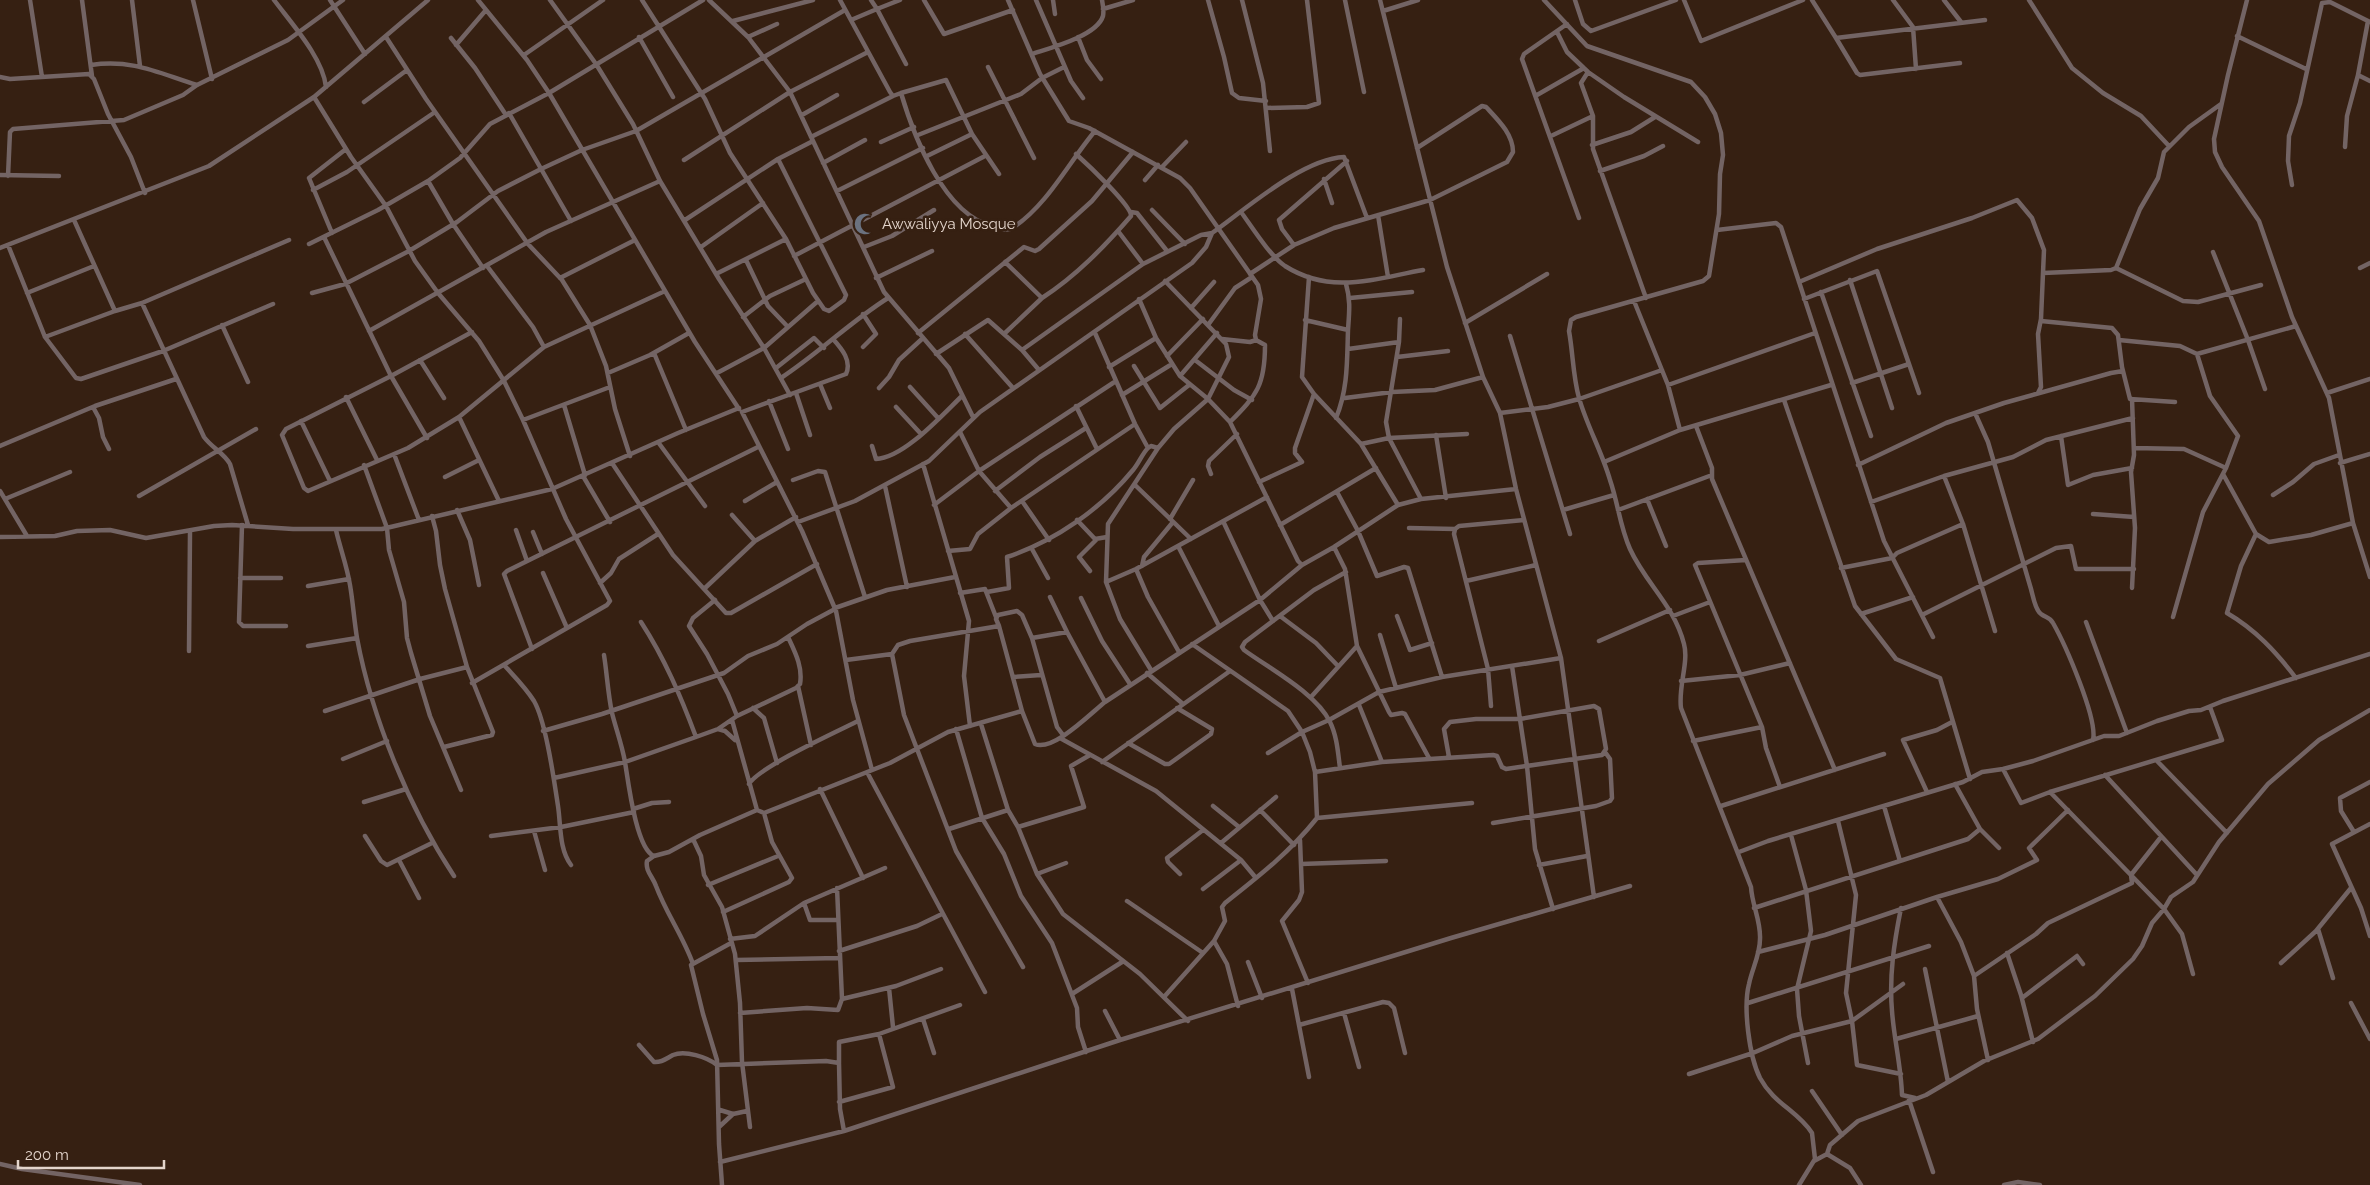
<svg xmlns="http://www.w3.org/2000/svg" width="2370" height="1185" viewBox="0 0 2370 1185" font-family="Raleway,sans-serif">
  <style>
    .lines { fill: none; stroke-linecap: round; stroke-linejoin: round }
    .minor { stroke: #736464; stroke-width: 4.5 }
    .labels { text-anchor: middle; stroke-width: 5; stroke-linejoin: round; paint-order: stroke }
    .poi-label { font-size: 15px; fill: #e4d5cc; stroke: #362012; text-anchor: start }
  </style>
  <rect width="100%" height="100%" fill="#362012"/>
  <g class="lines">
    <path class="minor" d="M30 0 42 77
      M82 0 92 76
      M132 0 140 66
      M193 0 212 79
      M274 0C292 24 323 58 326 87
      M330 0 365 54
      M478 0 527 60 549 93 695 342 739 409
      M550 0 596 64 633 124 660 181 719 279 764 348 818 301
      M642 0 705 99 730 153 786 239 813 293 824 309 829 311 844 300 846 295 778 159
      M709 0 748 37 790 92 884 292 949 368 973 417
      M840 0 890 92 893 96 901 93C914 137 944 214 992 226 1000 228 1008 232 1014 227 1048 204 1069 162 1095 131
      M900 0 877 9 906 64
      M924 0 944 34 1013 10
      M1008 0 1040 74 1069 121 1089 128 1180 178 1190 188 1258 285 1261 299 1255 335 1256 340 1265 345C1265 385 1257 395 1230 422
      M1036 0 1071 81 1083 98
      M1053 0 1055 14
      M1208 0 1224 57 1232 93 1239 98 1266 101
      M1242 0 1263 83 1270 151
      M1345 0 1364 92
      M1380 0 1447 267 1483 377 1500 413 1516 489 1561 658 1594 897
      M1544 0 1587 46 1691 82 1705 97 1715 114 1721 133 1723 155 1720 174 1719 214 1709 276 1703 281 1576 317 1571 320 1569 331C1573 353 1573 377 1579 398 1587 426 1602 452 1610 480 1618 503 1620 527 1630 549 1646 584 1674 605 1684 644 1689 662 1678 687 1681 708L1751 887C1752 905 1761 921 1760 939 1760 955 1752 969 1749 984 1743 1007 1749 1056 1760 1078 1774 1104 1798 1111 1812 1133L1815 1159 1799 1185
      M1575 0 1583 24 1591 31 1676 0
      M1684 0 1701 41 1803 0
      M1812 0 1836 38 1985 20
      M1893 0 1913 27 1916 69
      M1944 0 1961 22
      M2029 0 2072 68 2103 93 2141 116 2169 146
      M2247 0 2228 75 2214 139 2215 152 2222 167 2259 221 2292 317 2329 398 2353 523 2370 577
      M1103 9 1133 0
      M1383 11 1418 0
      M851 20 877 9 871 0
      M733 21 813 0
      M2368 21 2358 75 2370 81
      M1567 24 1524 54 1522 59 1579 218
      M1557 32 1567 52 1588 72 1624 97 1698 142
      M2237 36 2306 69
      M386 37 426 99 528 244 562 280 590 325 606 366 615 409 630 456
      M639 37 673 97
      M748 37 777 24
      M1078 37 1087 60 1101 79
      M451 38 475 68 506 115
      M1836 38 1857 73 1860 75 1960 63
      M456 45 486 10
      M1032 54C1050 48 1097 36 1103 16 1104 11 1103 5 1102 0
      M524 55 603 0
      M91 65C133 59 158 73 197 85
      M988 67 1034 158
      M1588 72 1581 83 1593 116V149L1646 298
      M0 77 10 79 89 74 94 79 108 114 131 157 145 193
      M901 93 946 80 972 134 999 174
      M1537 95 1584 68
      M314 97 351 157 386 206 415 261 438 293 479 341 504 381 523 420 566 519 610 601 607 605 472 683
      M364 102 407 70
      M1266 108 1307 107 1319 103 1307 0
      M509 113 571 221
      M802 115 837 95
      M918 135 1021 94 1042 78 1064 67
      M1551 136 1593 116
      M811 137 893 96
      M881 142 914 127
      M1592 145 1631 132 1655 117
      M2345 147 2347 116 2358 75
      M927 156 972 134
      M684 160 790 92 868 52
      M823 163 865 140
      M1162 167 1186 142
      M1600 171 1644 156 1663 146
      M0 175 59 176
      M8 176 10 132 13 129 124 120 183 95 197 85 288 40 343 0
      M1324 179 1332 203
      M1145 180 1158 165
      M428 181 453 224 483 268
      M2292 185 2288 161 2289 136 2300 103 2322 3 2330 2 2370 22
      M313 190 347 172 435 112
      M837 191 923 148
      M1152 210 1185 244
      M1131 212 1137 213 1167 251
      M1241 212C1252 227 1270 256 1285 266 1331 295 1373 279 1423 270
      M1378 215 1388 277
      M74 220 115 311 142 303 289 240
      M685 220 778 159 813 141
      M1717 230 1776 223 1781 227 1884 541 1933 637
      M1118 231 1143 264
      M332 233 309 178 346 149
      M324 237 391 376 427 438
      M309 244 378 210 428 181 460 158 490 124 549 93 703 0
      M8 245 45 337 115 311
      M1294 245 1282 229 1279 220 1347 161
      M701 247 763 203
      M864 247 892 236 934 210
      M0 248 209 166 314 97 428 0
      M2213 252 2248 340 2265 389
      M794 256 985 156
      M746 260 768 306 788 327
      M1005 262 1042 298C1076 276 1104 247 1131 216 1132 206 1086 163 1076 154
      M487 266 533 327 544 347
      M2116 268 2183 301 2198 302 2261 285
      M2360 268 2370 263
      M2043 273 2111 270 2116 268 2140 209 2158 178 2164 152 2189 127 2221 104
      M716 274 786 239
      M1250 274 1294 245 1334 228 1430 200 1507 162 1513 152C1513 134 1498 120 1486 107L1482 106 1417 148
      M1309 277 1302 377 1314 394 1361 444 1398 505
      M560 278 635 240
      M876 278 932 251
      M1850 280 1892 408
      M1165 281 1226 344 1229 357 1208 399 1230 422 1298 561 1302 565
      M1799 282 1877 249 1972 218 2017 200 2032 218 2044 250 2041 319 2038 334 2041 387 2038 393
      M1821 292 1871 436
      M27 293 94 266
      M312 293 345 284 409 251 457 222 498 191 541 169 582 150 636 131 845 10
      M1350 298 1412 292
      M1139 299 1156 338 1180 376 1208 399 1174 429 1158 448 1108 524 1106 582 1120 619 1151 670
      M1804 299 1877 271 1919 393
      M1634 301 1668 385 1680 430
      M142 303 204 437C212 448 224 453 230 464L248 525
      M1191 308 1214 282
      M743 317 770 296 806 279
      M1400 319 1399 342 1386 422 1389 438 1421 499
      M1305 320 1348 330
      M2041 321 2112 328 2118 335 2122 367 2130 399 2175 402
      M1465 323 1547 274
      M222 325 248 382
      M1208 325 1235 288 1252 277
      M369 331 546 232 660 181
      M472 332 391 376 286 429 282 435 304 488 308 491 408 448 459 417 544 347 665 291
      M918 333 1024 247 1035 251 1039 249 1092 201 1133 152
      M1095 333 1135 424 1148 448
      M965 334 1013 388
      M1004 334 1042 298
      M1510 336 1570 534
      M45 337 76 378 81 379 163 351 273 304
      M833 339C842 349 852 361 846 374L742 412 802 531 836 611 853 700 872 770
      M1222 339 1250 342 1256 340
      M2119 340 2180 346 2197 354 2296 326
      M863 347 876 334 863 314
      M1348 349 1399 342
      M1022 350 1143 264 1201 235 1212 233
      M654 353 686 430
      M936 354 988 320 1022 350 1039 370
      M1167 356 1203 319
      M1397 357 1448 351
      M420 360 444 398
      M1195 360 1234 390 1252 400
      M1134 366 1160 408 1189 385
      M1109 367 1156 338
      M776 368 814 338 824 348
      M608 373 650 355 689 333
      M717 373 764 348 790 395
      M1180 376 1217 333
      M781 378C819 353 850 322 888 298
      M1852 383 1909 364
      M820 384 830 408
      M1668 385 1815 333
      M910 387 938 418
      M879 388 889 377 899 360 923 338
      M796 393 810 435
      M2327 393 2370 379
      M1122 395 1172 364
      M346 397 377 460
      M1345 398 1392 392 1435 390 1483 377
      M1784 400 1855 606 1896 659 1940 678 1970 779
      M769 401 788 449
      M564 405 585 475
      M1076 406 1097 449
      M93 407 99 418 103 437 109 449
      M896 407 921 434
      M1500 413 1548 407 1579 399 1662 370
      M1975 413 1988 442 2031 589C2033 596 2035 610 2041 614 2046 618 2050 617 2053 623 2065 644 2098 719 2093 740
      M459 417 499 501
      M1336 418C1348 389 1347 361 1348 330 1349 314 1351 301 1346 284
      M523 420 610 387
      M301 421 330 481
      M1696 426 1712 468V479L1835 770
      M960 432 979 471 1011 508
      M1436 435 1446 498
      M2061 436 2068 485 2093 475 2132 468
      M658 442 705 506
      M1361 444 1389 438 1467 434
      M0 446 95 406 176 379
      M872 446 876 459C904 458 942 415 962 396
      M2134 448 2184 449 2226 468
      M394 454 419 520
      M1604 462 1680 430 1831 385
      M612 463 673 555 704 589
      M2340 463 2370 454
      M923 464 969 621 964 676 970 726
      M364 465 387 528 389 550 404 602 407 638 411 653 430 716 461 790
      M1858 465 1946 423 2004 403 2111 373 2123 371
      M1211 474 1208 466 1209 461 1237 434
      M2223 474 2256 534 2269 542 2311 535 2353 523
      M583 476 610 522
      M1944 476 1963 524 1995 631
      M445 477 479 460
      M793 480 818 471 825 472 865 597
      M1259 482 1302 462 1295 453V448L1314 394
      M1135 485 1191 539
      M885 486 907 587
      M0 491 27 536
      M995 491 1040 457 1086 428
      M1337 492 1358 531 1377 576 1404 567 1408 568 1442 677
      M2273 495 2293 482 2314 464 2339 455
      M139 496 256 429
      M5 499 70 472
      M1647 499 1666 546
      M745 501 777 482
      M1022 501 1049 540
      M1871 502 1944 476 2013 457 2046 440 2133 418
      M934 505 979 471 1116 381
      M457 510 470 540 479 585
      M1563 510 1614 495
      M1618 510 1712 475
      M2093 514 2134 517
      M732 515 755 541
      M432 516 436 531 440 565 445 589 467 667 493 732 492 735 444 747
      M796 517 755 541 704 589 726 613H731L817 564
      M1170 519 1193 480
      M1077 520 1095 539 1107 537
      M1223 521 1260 600 1273 621
      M798 522 855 501 929 461 980 412 1192 263 1206 247 1212 233C1246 209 1302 159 1344 157L1367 218
      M242 525 239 622 243 626H286
      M1280 525 1376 468
      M1409 528 1455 529
      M336 530C340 548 347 566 350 585 353 602 354 620 357 638 372 718 409 808 454 876
      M516 530 527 561
      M533 532 542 554
      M2256 534 2241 566 2227 613C2256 630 2276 652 2296 678
      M0 537 55 536 77 531 110 530 146 538 214 526 232 525 293 529H382L552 489 678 433 739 408
      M1178 546 1219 626
      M1334 547 1345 569 1357 646 1389 712 1391 715 1402 713 1405 714 1429 758
      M1032 549 1048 578
      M948 551 970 549 978 534 1011 508 1135 424
      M1746 560 1698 563 1695 565 1762 727 1766 748 1780 787
      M1142 566 1144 557 1173 522
      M1841 568 1892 558 1897 553 1963 524
      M1136 569 1148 597 1179 652
      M1090 571 1079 557 1097 539
      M543 573 567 628
      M240 578H281
      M1466 581 1536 565
      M1106 582 1136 569 1267 497
      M600 583 611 573 619 559 658 534
      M308 586 349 579
      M2132 588 2135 528 2131 472 2134 455 2132 399
      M987 592 1009 588 1007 557C1055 541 1101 509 1133 470 1139 463 1142 454 1148 448L1151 446 1158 448
      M960 593 985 589 996 617
      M1050 597 1067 632
      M1081 598 1102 641 1130 684
      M715 600 693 618 689 626 707 654 728 694 737 716
      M835 608 887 590 955 577
      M1861 614 1913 597
      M1922 615 2056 548 2071 546 2076 569H2134
      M1280 616 1316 643 1338 666
      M1397 616 1410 650 1432 643
      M1673 616 1710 602
      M2173 617 2203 512 2226 468 2238 436 2210 396 2197 354
      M641 622C665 659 681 697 696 737
      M2086 622 2127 733
      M999 626 1022 711 1035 744C1053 752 1091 713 1105 702
      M1380 635 1396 688
      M1032 638 1057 727 1063 735
      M1599 641 1670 610
      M308 646 357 638
      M532 649 504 574 507 571 758 447
      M189 651 190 532
      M892 654 898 645 910 641 999 626 996 619 998 615 1017 611 1022 615 1032 638 1067 632 1105 702 1260 600 1302 565 1334 547 1398 505 1421 499 1516 489
      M604 655C607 674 608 694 612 713 616 729 622 745 625 762 628 780 636 849 654 856L669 852 700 835 757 810 764 813 890 763 948 732 1022 711
      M846 660 892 654 904 715 956 851 1023 967
      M504 665C514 676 526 688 534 701 546 722 554 780 558 806 561 826 559 849 571 865
      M1512 666 1527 766 1535 849 1553 909
      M1147 673 1183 704
      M1013 677 1041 675
      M1681 681 1740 675 1790 663
      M798 686 811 745
      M1311 697 1357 646
      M1359 705 1382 762
      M1491 706 1488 669 1454 534 1455 529 1459 526 1524 520
      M753 708 764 718 777 763
      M325 711 420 679 467 667
      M732 720 757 810
      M981 724 1008 810 1018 827 1037 874 1063 914 1140 974 1188 1021
      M718 729 725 731 735 740
      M956 729 982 818 1004 854 1021 896 1052 943 1077 1008 1078 1027 1086 1052
      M543 731 602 714 724 673 748 656 777 644 807 624 835 609
      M1060 738 1156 791 1241 860 1256 878
      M1693 741 1762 727
      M1128 743 1165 764H1169L1211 734 1212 729 1177 708
      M1268 753 1302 732 1329 720 1379 692 1442 677 1561 658
      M343 759 387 741
      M2157 761 2227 833
      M1102 762 1230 671
      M1340 768C1338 753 1337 736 1330 722 1316 693 1270 669 1244 650L1242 647 1245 642 1314 590 1346 572
      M2003 769 2021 803 2050 792 2222 740 2210 707
      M867 772 985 992
      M1315 772 1382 762 1493 755 1497 756 1502 767 1506 769 1602 755 1606 749 1599 709 1594 706 1520 719H1476L1450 722 1444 729 1449 757
      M2105 775 2197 875
      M554 778 625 762 696 737 718 729 737 716 796 688 800 684C803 667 795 652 788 637
      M749 784C759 767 836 732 858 721
      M1955 784 1980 829 1999 848
      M820 789 863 878
      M1927 792 1903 740 1937 730 1952 722
      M2050 792 2164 909 2182 934 2193 974
      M364 802 406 789
      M1213 806 1239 827
      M1721 806 1884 754
      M1884 806 1900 861
      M633 809 652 803 669 802
      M1260 810 1294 845
      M1317 818 1472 803
      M1838 821 1856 895 1846 993 1852 1021 1857 1065 1901 1074
      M1493 823 1596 806 1610 801 1612 798 1610 759 1605 752
      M2370 824 2332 844 2361 908 2370 936
      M1018 827 1084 807 1071 766 1090 755
      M949 829 1008 810
      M534 831 545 870
      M2354 832 2341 811 2340 798 2370 782
      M1791 835 1806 890 1811 931 1797 989 1799 1016 1808 1063
      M365 836 381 861 387 865 432 843
      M491 836 561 827 634 812
      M693 839 701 856 704 875 722 907 735 954 740 1003 742 1062 750 1127
      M1300 840 1302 892 1299 900 1282 921 1308 983
      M1221 843 1276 797
      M1739 852 1768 841 1963 782 1982 772 2003 769 2033 761 2104 736H2119L2157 721 2189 711 2201 710 2223 701 2370 654
      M654 856 647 861C645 871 653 877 656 886 666 913 683 936 693 964
      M399 860 419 898
      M1301 864 1386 861
      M1539 865 1587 856
      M1037 874 1066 863
      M1180 874 1168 862 1167 858 1203 830
      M708 885 778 856
      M1203 889 1241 860
      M1937 897 1961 942 1974 976 1977 1009 1988 1060
      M1127 901 1203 953
      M804 903 810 920H838
      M1754 908 1968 839 1980 829
      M1901 908C1894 943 1889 976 1892 1011 1894 1039 1901 1066 1902 1095L1915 1098
      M723 912 789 882 792 878 772 842 764 813
      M2318 929 2333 978
      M730 939 755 936 804 903 885 868
      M1214 941 1227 964 1238 1006
      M839 951 917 926 942 914
      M1758 952 1825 935 1937 897 1998 879 2037 860 2029 848 2068 810
      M2007 953 2021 995 2033 1042
      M736 960 839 958
      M1248 962 1262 998
      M2281 963 2316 931 2351 888
      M1925 969 1948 1082
      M1974 976 2036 934 2048 923 2132 883 2131 875 2161 837
      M889 988 893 1027
      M1292 989 1309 1077
      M1072 994 1122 962
      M1164 997 1214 941 1225 921 1222 907 1225 903C1258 877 1290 852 1317 818L1315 772 1310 752 1302 732 1288 711 1192 644
      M2022 998 2077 956 2083 964
      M842 999 896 986 941 969
      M1748 1003 1929 946
      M2351 1003 2370 1039
      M1105 1011 1120 1040
      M740 1013 807 1008 838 1010 842 999 837 888
      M1344 1013 1359 1067
      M923 1019 934 1053
      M1299 1025 1383 1002 1389 1003 1394 1008 1405 1053
      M1896 1039 1978 1016
      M639 1045 654 1062C662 1063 667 1058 673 1055 685 1050 707 1057 717 1065L826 1061 839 1063 840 1109 844 1131
      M839 1063V1042L879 1034 960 1005
      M1689 1074 1753 1053 1792 1036 1852 1021 1903 984
      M1812 1091 1842 1135
      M1909 1100 1933 1172
      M839 1102 893 1087 879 1034
      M720 1110 733 1114 747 1111
      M719 1127 733 1114
      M1827 1154 1850 1168 1861 1185
      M1814 1161 1827 1154 1830 1145 1858 1121 1926 1095 1984 1061 2038 1039 2095 996 2133 959 2142 946 2152 923 2164 909 2171 897 2193 882 2219 842 2268 784 2319 740 2370 710
      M720 1162 844 1131 1120 1040 1451 938 1630 886
      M0 1164 22 1169 140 1185
      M722 1185 719 1144 717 1060 703 1014 691 965 731 943
      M2004 1185 2018 1182 2040 1185"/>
  </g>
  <defs>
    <g id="mosque-bare" transform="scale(1.725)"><path d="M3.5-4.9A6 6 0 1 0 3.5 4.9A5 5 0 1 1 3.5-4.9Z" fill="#6b7280" stroke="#362012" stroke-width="2.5" paint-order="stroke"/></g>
  </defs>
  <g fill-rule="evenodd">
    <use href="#mosque-bare" x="865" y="224"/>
  </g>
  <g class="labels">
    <g class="poi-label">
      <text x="882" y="229">Awwaliyya Mosque</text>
    </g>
  </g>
  <path d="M18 1160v8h146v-8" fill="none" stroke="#e4d5cc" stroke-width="2.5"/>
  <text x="25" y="1160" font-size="15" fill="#e4d5cc" stroke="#362012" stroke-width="4" paint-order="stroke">200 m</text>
</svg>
